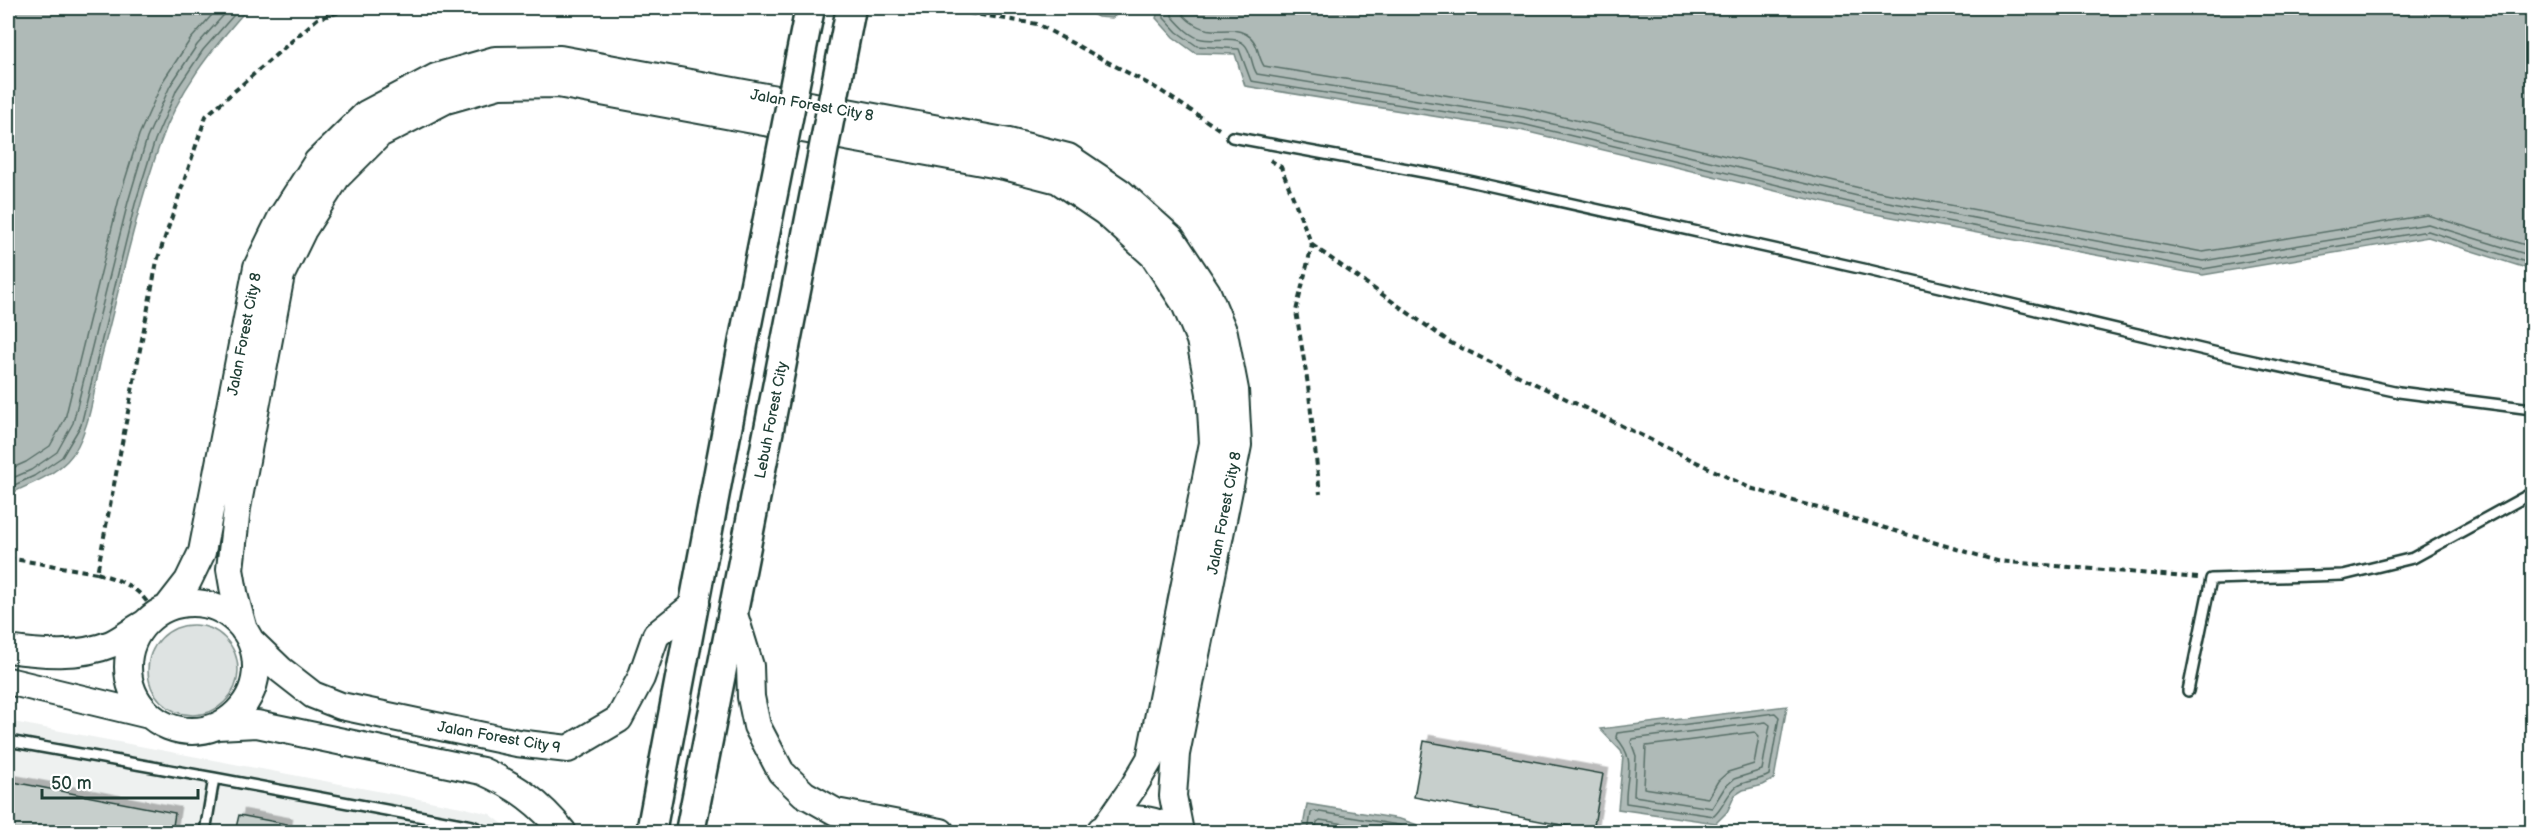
<svg xmlns="http://www.w3.org/2000/svg" width="2540" height="840" viewBox="0 0 2540 840" font-family="'Balsamiq Sans',sans-serif">
  <style>
    .built { fill: #eef1f0 }
    .green { fill: #dee3e2; stroke: #7e908b; stroke-width: 1.5 }
    .water { fill: #afbab7; stroke: #758883; stroke-width: 1.5 }
    .lines { fill: none; stroke-linecap: round; stroke-linejoin: round }
    .shore { stroke: #596f68; stroke-width: 1.5 }
    .building { fill: #c7cfcc; stroke: #1f3d34; stroke-width: 1.5; filter: url(#shadow) }
    .lane-casing { stroke: #1f3d34; stroke-width: 14 }
    .secondary-casing { stroke: #1f3d34; stroke-width: 30 }
    .primary-casing { stroke: #1f3d34; stroke-width: 33 }
    .path { stroke: #1f3d34; stroke-width: 4; stroke-dasharray: 6 4.5; stroke-linecap: butt }
    .lane { stroke: #fff; stroke-width: 9 }
    .secondary { stroke: #fff; stroke-width: 26 }
    .primary { stroke: #fff; stroke-width: 28 }
    .primary-bridge-casing { stroke: #1f3d34; stroke-width: 33; stroke-linecap: butt }
    .primary-bridge { stroke: #fff; stroke-width: 28 }
    .labels { text-anchor: middle; stroke-width: 5; stroke-linejoin: round; paint-order: stroke }
    .street-label { font-size: 15px; fill: #1f3d34; stroke: #fff }
  </style>
  <defs>
    <filter id="shadow"><feDropShadow dx="5.5" dy="-5.5" stdDeviation="0" flood-color="#0004"/></filter>
  </defs>
  <rect width="100%" height="100%" fill="#fff"/>
  <filter id="ink" filterUnits="userSpaceOnUse"><feTurbulence type="fractalNoise" baseFrequency=".0167" numOctaves="2"/><feDisplacementMap in="SourceGraphic" scale="12" xChannelSelector="R" yChannelSelector="G"/><feConvolveMatrix kernelMatrix="1 2 1 2 8 2 1 2 1" color-interpolation-filters="sRGB"/></filter>
  <g filter="url(#ink)">
    <path class="built" d="M8 721 461 807 490 814 513 832H8Z"/>
    <path class="green" d="M148 670a45 45 0 1 1 90 0a45 45 0 1 1-90 0Z"/>
    <path class="water" d="M8 8H248C211 50 178 91 160 144 135 214 120 287 101 359 94 389 89 439 67 461 51 477 27 485 8 495Z
      M1087 8H1125L1112 18 1098 17 1086 11Z
      M1159 8H2532V270L2428 237 2203 275 1859 211 1520 130 1245 86 1235 54 1195 53 1173 37 1156 18Z
      M1787 706 1774 779 1763 785 1743 790 1735 795 1727 812 1716 823 1618 809 1623 756 1621 751 1600 729Z
      M1307 804 1400 819 1438 832H1302Z"/>
    <g class="lines">
      <path class="shore" d="M1164 8V18L1177 32 1197 46 1239 49 1251 81 1522 124 1861 205 2203 269 2428 231 2532 264
        M1172 8V16C1179 24 1190 37 1202 39 1214 42 1234 35 1244 44 1252 51 1251 66 1257 74L1523 117 1862 197 2203 261 2428 224 2532 256
        M1181 8C1181 14 1186 18 1191 22 1213 38 1227 24 1246 34 1259 41 1257 56 1264 66L1525 108 1864 189 2203 252 2427 215 2532 247
        M8 470 26 462 50 446 65 419 119 199 139 135 163 81 190 40 218 8
        M8 480 31 470 57 452 73 423 128 202 147 138 170 86 197 45 230 8
        M8 488 34 476 62 457 81 425 135 204 155 140 177 89 203 50 240 8
        M1775 713 1779 717 1769 775C1759 781 1747 780 1737 786 1727 793 1724 807 1714 816L1626 803C1625 774 1638 762 1616 737L1617 733Z
        M1766 722 1770 725 1762 770 1734 779 1725 787 1712 808 1634 796 1636 756 1631 742 1632 739Z
        M1755 732 1759 736 1754 764 1728 772 1718 781 1708 798 1644 788 1646 746Z
        M1308 832 1311 813 1314 811 1398 825 1419 832
        M1315 832 1317 822 1320 820 1397 832"/>
    </g>
    <path class="building" d="M1424 741 1603 774 1593 831 1414 797Z
      M8 781 175 813 172 832H8Z
      M239 815 287 824 286 832H235Z"/>
    <g class="lines">
      <g class="lane-casing">
        <path id="lane" d="M1232 137 1451 177 1868 270 2230 356 2399 392 2532 409
          M2188 691 2211 579 2343 575 2413 558 2532 493
          M8 741 214 778 205 832
          M214 778 472 826 486 832"/>
      </g>
      <g class="secondary-casing">
        <path id="secondary" d="M128 667a64 64 0 1 1 128 0a64 64 0 1 1-128 0Z
          M167 608 188 581 202 552 257 267 281 218 317 162 366 114 436 77 495 60 560 59 1009 142 1068 157 1120 192 1172 239 1207 292 1224 333 1235 390 1238 445 1176 754 1173 796 1180 832
          M733 611 750 666 751 697 757 726 781 772 804 794 836 812 941 832
          M244 630 235 598 230 569 237 508 281 275 303 230 337 177 380 134 446 100 499 85 558 84 1004 166 1058 180 1105 212 1153 255 1185 304 1200 340 1210 393 1213 443 1150 759 1134 786 1104 829
          M252 642 281 670 313 695 341 706 517 743 568 749 619 719 641 678 656 635 696 603
          M8 649C41 654 79 657 111 644 122 639 133 630 144 624
          M8 681 149 715
          M217 726 257 724 482 771C516 786 540 803 563 832
          M1101 830C1124 815 1153 816 1175 832"/>
      </g>
      <g class="primary-casing">
        <path id="primary" d="M651 832 744 339
          M690 832 785 347"/>
      </g>
      <path class="path" d="M938 8 1037 24 1158 89 1222 131
        M1270 160 1281 167 1312 245 1296 311 1308 385 1320 494
        M1312 245 1451 343 1750 488 1997 561 2199 578
        M8 558 97 573 157 261 206 116 317 19 353 8
        M97 573C116 579 135 585 147 602"/>
      <use href="#lane" class="lane"/>
      <use href="#secondary" class="secondary"/>
      <use href="#primary" class="primary"/>
      <g class="primary-bridge-casing">
        <path id="primary-bridge" d="M744 339 810 8
          M785 347 851 8"/>
      </g>
      <use href="#primary-bridge" class="primary-bridge"/>
    </g>
  </g>
  <g class="labels">
    <g class="street-label">
      <text transform="translate(812 105) rotate(10)" y="5">Jalan Forest City 8</text>
      <text transform="translate(244 334) rotate(-79)" y="5">Jalan Forest City 8</text>
      <text transform="translate(771 420) rotate(-79)" y="5">Lebuh Forest City</text>
      <text transform="translate(1224 513) rotate(-79)" y="5">Jalan Forest City 8</text>
      <text transform="translate(499 737) rotate(10)" y="5">Jalan Forest City 9</text>
    </g>
  </g>
  <rect width="2540" height="840" fill="none" stroke="#fff" stroke-width="30"/>
  <rect x="15" y="15" width="2510" height="810" fill="none" stroke="#1f3d34" stroke-width="2" filter="url(#ink)"/>
  <path d="M42 789v9h156v-9" fill="none" stroke="#1f3d34" stroke-width="3"/>
  <text x="51" y="789" font-size="18" fill="#1f3d34" stroke="#ffffff" stroke-width="4.5" paint-order="stroke">50 m</text>
</svg>
